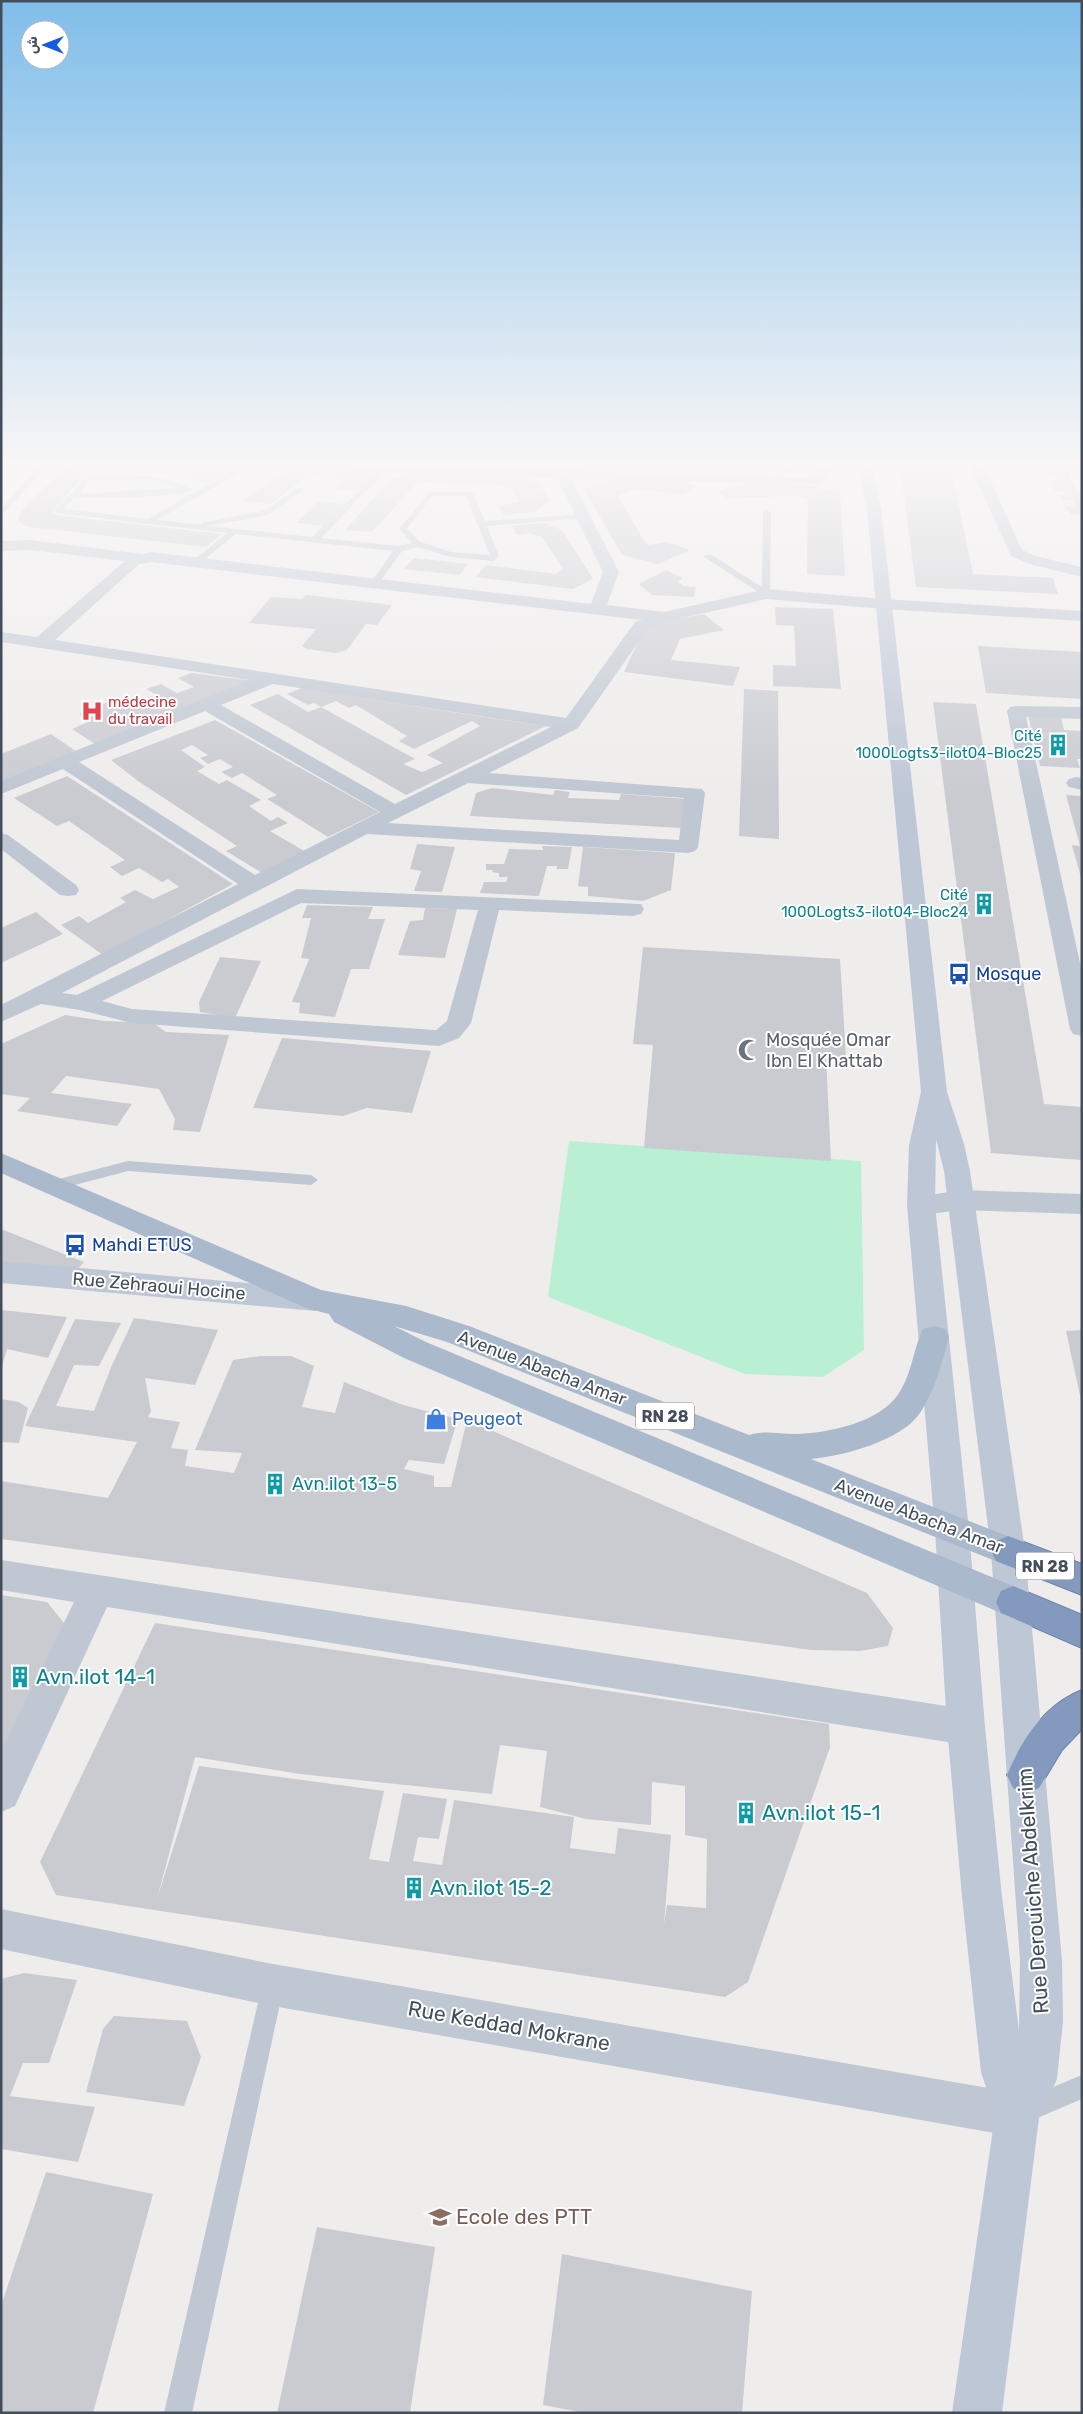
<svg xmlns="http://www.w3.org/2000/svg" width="1083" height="2414" viewBox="0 0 1083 2414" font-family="Rubik,'Noto Naskh Arabic',sans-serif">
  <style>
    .green { fill: #b9efd2 }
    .building { fill: #c9cbd1; fill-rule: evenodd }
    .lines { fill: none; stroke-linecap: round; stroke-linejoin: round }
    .highway-casing { stroke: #6e84a8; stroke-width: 2 }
    .lane { fill: #bfc7d2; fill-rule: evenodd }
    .street { fill: #bfc7d2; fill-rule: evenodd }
    .secondary { fill: #bec7d6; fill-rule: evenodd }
    .primary { fill: #abb9cc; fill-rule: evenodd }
    .highway { fill: #8399bd; fill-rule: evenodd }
    .labels { text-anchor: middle; stroke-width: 4; stroke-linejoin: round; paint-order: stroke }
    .far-health-label { font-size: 15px; fill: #be3a42; stroke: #fff; text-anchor: start }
    .far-culture-label { font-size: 15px; fill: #0d838f; stroke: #fff; text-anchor: end }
    .shield { fill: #fff; stroke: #7c838c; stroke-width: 1 }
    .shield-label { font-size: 16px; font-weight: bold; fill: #444e5a }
    .transit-label { font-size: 18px; fill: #164399; stroke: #fff; text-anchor: start }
    .worship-label { font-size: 18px; fill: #5b616d; stroke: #fff; text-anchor: start }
    .street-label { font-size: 18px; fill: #444e5a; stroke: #fff }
    .shop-label { font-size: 18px; fill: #366cbe; stroke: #fff; text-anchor: start }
    .culture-label { font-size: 18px; fill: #0d838f; stroke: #fff; text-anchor: start }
    .near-culture-label { font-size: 21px; fill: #0d838f; stroke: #fff; text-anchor: start }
    .near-street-label { font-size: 21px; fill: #444e5a; stroke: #fff }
    .near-education-label { font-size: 21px; fill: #785e54; stroke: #fff; text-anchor: start }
  </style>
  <rect width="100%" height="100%" fill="#efecec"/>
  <path class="green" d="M569 1141 861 1161 864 1350 823 1377 745 1374 548 1297Z"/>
  <path class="building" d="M93 459 241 464 206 484 187 479 195 475 89 471 51 513 54 515 222 534 206 547 30 527 22 524 18 519 19 514 66 466Z
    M444 459H482L483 462 444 460Z
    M487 459H545L546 461H535L538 465 488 462Z
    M582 459H626L632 468 589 465Z
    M631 459H677L685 471 638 469Z
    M706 459H734L737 462 747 461 745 459H774L781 465 792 466 786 459H797L809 473H776L769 465 757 466 760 472H723L713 470Z
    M899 459H949L973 574 1053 578 1058 594 916 587Z
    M1036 459H1060L1063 465H1058L1060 469H1068L1071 476H1069L1078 493 1082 494V515L1070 514V510H1066L1065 506 1076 507 1072 500H1063L1061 495H1065L1064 491H1055L1050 481H1058L1055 475 1048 474 1046 470H1051L1049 467H1041Z
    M293 468 376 470V473L359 490 336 489 342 482 338 478 310 477 303 479 271 504 243 500 283 473Z
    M411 473 518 476 539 482 549 500 536 512 504 515 498 506 519 502 513 488 498 485 421 482 416 484 372 532 345 530 392 478Z
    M617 478 683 480 697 486 683 494 634 489 618 496 644 541 649 545 667 542 690 550 658 564 622 555 584 489Z
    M747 483 808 485 840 492 845 576 807 574 808 500 798 496 726 498 718 491Z
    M318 501 345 504 324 526 296 523Z
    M544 523 562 530 593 579 573 589 476 577 486 565 556 574 563 569 542 537 529 533 517 535 512 526Z
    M414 558 468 564 459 575 404 569Z
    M666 570 683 578 678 582 684 586 696 587 694 597 652 595 639 584Z
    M306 595 392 605 377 625 366 624 347 650 336 653 307 649 302 646 316 629 249 623 271 597 302 599Z
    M775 607 833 609 841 689 773 686V665L796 666 794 626 776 625Z
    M704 614 724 630 680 639 671 660 740 667 733 686 624 672 646 625Z
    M978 646 1082 652V699L986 693Z
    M191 673 255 681 95 744 72 729 90 721 79 714 108 702 118 708 141 700 146 703 161 697 146 689 161 684 177 693 194 687 178 678Z
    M302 688 477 716 546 726 406 795 250 705 278 694 308 712 321 707 415 759 403 764 422 772 443 763 427 755 480 726 472 721 414 749 399 741 407 736 356 705 349 708 336 701 321 707 314 703 308 705 287 694Z
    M744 689 778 691 779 839 739 836Z
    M933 702 976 704 1044 1104 1082 1107V1160L991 1153Z
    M1028 715 1061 717 1064 730 1082 731V759H1077L1080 768 1040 766Z
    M215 720 379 812 328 837 267 799 277 795 242 773 232 778 221 772 233 767 220 759 208 764 200 758 208 755 192 745 181 750 205 767 197 771 219 784 227 780 261 800 249 806 271 821 278 817 288 823 270 831 306 852 262 873 226 851 237 846 138 781 111 760Z
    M51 734 80 754 1 785V754Z
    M67 776 233 884 103 955 61 925 79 916 88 923 126 902 120 898 135 890 153 899 179 887 168 879 162 882 139 868 122 876 110 867 125 860 69 821 57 826 14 798Z
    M492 788 553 795 555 790 570 792 568 798 619 800 621 794 687 799 683 828 470 816 476 793Z
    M1066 795 1082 796V881L1072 845 1080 846Z
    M417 844 455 847 442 892 414 891 421 871 410 869Z
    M542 846 572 847 568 869H557V866H547L539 896 480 893 484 882H506L508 877H499V873L492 872 493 870H486V864H504L509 849 543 850Z
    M583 847 675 853 671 890 643 901 588 896V887L578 886Z
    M307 905 373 907 368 919H385L369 969H351L335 1017 299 1013 300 1003 292 1002 309 959 301 958 311 918H302Z
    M425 908 457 909 445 958 398 955 410 921 423 920Z
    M36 912 63 934 1 963V928Z
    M643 947 840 959 846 1057 826 1056 831 1161 644 1148 653 1045 633 1044Z
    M220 957 261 961 235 1018 200 1012 199 1002Z
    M65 1015 104 1021 153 1023 166 1032 229 1035 200 1132 173 1130 175 1119 159 1089 66 1076 51 1093 132 1104 117 1126 17 1111 30 1098 1 1094V1044Z
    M282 1038 431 1051 412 1113 367 1108 343 1116 253 1108Z
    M1 1229 84 1262 70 1278 1 1268Z
    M1 1310 67 1317 48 1358 7 1349 1 1371Z
    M134 1318 218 1330 195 1385 145 1378 151 1411 148 1417 180 1422 171 1448 188 1450 185 1466 234 1473 242 1453 195 1450 233 1360 260 1356H291L314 1366 302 1407 335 1413 344 1382 403 1405 458 1419 444 1464 409 1460 404 1469 434 1476V1487H451L467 1420 867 1593 893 1628 888 1646 860 1651 811 1650 1 1539V1481L108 1498 137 1442 25 1426 75 1319 121 1323 99 1366 74 1365 56 1406 94 1411 112 1365Z
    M1082 1330V1400H1081L1066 1331Z
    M1 1399 19 1402 28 1408 19 1443 1 1442Z
    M1 1595 47 1602 64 1623 1 1754Z
    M155 1623 829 1724 830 1747 748 1982 725 1997 56 1895 40 1862ZM500 1745 547 1751 540 1807 586 1819 651 1825 652 1782 685 1786V1835L707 1839 706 1908 667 1905 664 1924 671 1835 618 1828 615 1854 570 1848 574 1817 454 1800 442 1865 413 1861 418 1837 439 1839 447 1799 403 1793 389 1862 369 1859 384 1791 199 1766 157 1899 195 1757 300 1774 492 1794Z
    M24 1973 77 1980 49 2063H23L10 2096 95 2107 78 2162 1 2149V1979Z
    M114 2016 187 2021 201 2057 184 2106 86 2092 103 2029Z
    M46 2172 153 2194 93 2413H1V2306Z
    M317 2227 435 2247 410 2413H277Z
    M562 2254 752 2291 742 2413H585L543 2405Z"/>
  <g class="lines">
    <g class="highway-casing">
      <path id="highway" d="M1008 1536 1082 1564V1595L996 1561 991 1551 996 1541Z
        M1013 1586 1082 1615V1648L1001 1613 996 1602 1001 1591Z
        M1082 1690V1729L1062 1750 1039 1788 1026 1794 1013 1788 1007 1775C1022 1739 1044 1705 1082 1690Z"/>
    </g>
    <path class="lane" d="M45 459H53L1 516V509Z
      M252 460 256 462 255 464 157 520 203 525V522H206L263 511 298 488H301V492L268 515 208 526 312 537 383 467H386V471L321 538 399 546 412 543 399 529 430 492H472L485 521 583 514 587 516 583 518 487 526 499 556 494 561 450 557 418 547 402 551 377 586 374 587 370 584 393 551 236 534 196 566 192 563 193 561 227 533 58 513 54 511 88 476H153L194 489C182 498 95 498 74 498L64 509 148 519ZM90 480H153L179 488 78 494ZM432 496H466L490 555 451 552 421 542 407 529Z
      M767 510 771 512 770 594 766 597 703 556 710 554 762 587 763 512Z
      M128 1161 311 1175 318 1180 311 1185 128 1171 56 1190 49 1185 51 1181Z
      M273 1974 281 1977 284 1985 192 2413H164L262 1985 265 1977Z
      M1082 2075V2099L1028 2122 1019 2119 1016 2110 1019 2101Z"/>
    <path class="street" d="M167 459H253L553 470 549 459H561L567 470 796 477 812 476 815 472 804 459H818L830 472 821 483 816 484 571 479 619 572 607 605 664 612 766 589 883 599 1082 611V621L883 609 766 599 669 621 647 630 578 728 489 773 702 789 705 793 698 847 695 851 688 853 367 834 62 993 77 995 297 889 641 904 644 909 641 914 633 916 499 910 471 1023 459 1038 439 1046 132 1023 80 1010 41 1004 1 1022V1005L238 884 63 769 1 794V781L250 680 1 642V632L37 637 125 561 31 550 1 551V541L31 540 143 554 151 552 591 604 603 572 557 478 383 473 174 463ZM151 562 642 620 635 622 566 718 55 640 139 564ZM273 684 551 727 395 804 221 705ZM205 711 380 812 255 875 79 762ZM468 783 684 798 679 840 388 823ZM301 903 478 910 447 1021 436 1030 132 1009 102 1001Z
      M967 459H981L1022 550 1039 557 1082 567V577L1029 564 1011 556Z
      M1016 706 1082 707V719L1026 717 1082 972V1036L1073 1034 1070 1029 1007 711 1010 707Z
      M1076 777 1082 778V790L1069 787 1066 783 1069 779Z
      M1 833 8 835 76 885 79 890 76 895 68 896 60 895 1 849Z
      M961 1190 1082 1194V1214L961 1210 921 1215 911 1212 907 1205 911 1198Z
      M1 1560 966 1709 979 1714 985 1727 979 1740 966 1745 107 1607 15 1806 1 1812V1751L74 1602 1 1590Z
      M1 1909 273 1964 1017 2093 1033 2099 1039 2115 1033 2131 1017 2137 273 2006 1 1949Z"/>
    <path class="secondary" d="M856 459H870L881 509 947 1092 964 1144 970 1171 1025 1551 1062 1960 1063 2021 1057 2079 1039 2118 1002 2413H952L995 2115 981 2072 962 1897 947 1727 935 1530 907 1205 909 1145 921 1092 867 509ZM936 1139 944 1171 991 1551 1020 1960 1019 2031 1002 1897 985 1727 969 1530 935 1205Z
      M1 1261 316 1289 326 1292 331 1300 326 1308 316 1311 1 1283Z"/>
    <path class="primary" d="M1 1153 321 1290 406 1306 469 1326 749 1435C764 1430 779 1434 795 1434 828 1433 880 1423 899 1393 912 1374 913 1349 923 1329L934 1326 945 1329 949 1337C942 1363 935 1390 920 1413 901 1441 843 1456 811 1459L1020 1541 1025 1551 1020 1561 1008 1566 447 1342 394 1326 426 1342 1025 1591 1030 1602 1025 1613 1013 1618 1001 1613 404 1358 334 1322 329 1314 306 1308 1 1173Z"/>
    <use href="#highway" class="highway"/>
  </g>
  <linearGradient id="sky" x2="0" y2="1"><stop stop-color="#80beea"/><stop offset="0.58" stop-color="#f8f6f6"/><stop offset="1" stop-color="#f8f6f6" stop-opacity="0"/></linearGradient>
  <rect width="1083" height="797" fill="url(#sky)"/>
  <defs>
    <g id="hospital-bare" transform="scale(1.725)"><path d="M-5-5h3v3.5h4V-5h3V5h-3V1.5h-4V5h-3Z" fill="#e0444e" stroke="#fff" stroke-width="2.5" paint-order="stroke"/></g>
    <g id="building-bare" transform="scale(1.725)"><path d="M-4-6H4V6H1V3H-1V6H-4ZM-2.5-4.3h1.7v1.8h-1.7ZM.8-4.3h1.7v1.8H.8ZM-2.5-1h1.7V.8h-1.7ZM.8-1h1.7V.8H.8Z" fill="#0f9aa8" stroke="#fff" stroke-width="2.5" paint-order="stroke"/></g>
    <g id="bus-bare" transform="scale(1.725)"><path d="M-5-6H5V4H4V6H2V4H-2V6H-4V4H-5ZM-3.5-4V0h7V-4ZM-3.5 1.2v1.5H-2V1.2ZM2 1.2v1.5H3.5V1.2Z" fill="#1a4fb4" stroke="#fff" stroke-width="2.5" paint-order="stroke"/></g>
    <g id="mosque-bare" transform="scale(1.725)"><path d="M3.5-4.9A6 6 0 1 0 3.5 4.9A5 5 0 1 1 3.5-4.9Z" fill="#6b7280" stroke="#fff" stroke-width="2.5" paint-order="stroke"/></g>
    <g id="shop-bare" transform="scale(1.725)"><path d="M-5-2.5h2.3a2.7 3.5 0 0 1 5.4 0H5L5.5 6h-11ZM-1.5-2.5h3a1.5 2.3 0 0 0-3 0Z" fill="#3f7fe0" stroke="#fff" stroke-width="2.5" paint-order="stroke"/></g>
    <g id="school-bare" transform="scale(1.725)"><path d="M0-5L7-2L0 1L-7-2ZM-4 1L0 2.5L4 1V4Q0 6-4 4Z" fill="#8d6e63" stroke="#fff" stroke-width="2.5" paint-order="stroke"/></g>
  </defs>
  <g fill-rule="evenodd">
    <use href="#hospital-bare" x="92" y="711"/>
    <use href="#building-bare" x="1058" y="745"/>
    <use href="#building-bare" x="984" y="904"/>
    <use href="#bus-bare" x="959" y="974"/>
    <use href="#mosque-bare" x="749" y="1050"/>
    <use href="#bus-bare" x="75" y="1245"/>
    <use href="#shop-bare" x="436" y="1419"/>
    <use href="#building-bare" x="275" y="1484"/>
    <use href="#building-bare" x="20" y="1677"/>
    <use href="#building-bare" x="746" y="1813"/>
    <use href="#building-bare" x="414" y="1888"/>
    <use href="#school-bare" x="440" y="2217"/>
  </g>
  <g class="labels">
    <g class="far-health-label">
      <text x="108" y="707">médecine<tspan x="108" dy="17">du travail</tspan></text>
    </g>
    <g class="far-culture-label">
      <text x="1042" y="741">Cité<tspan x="1042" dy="17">1000Logts3-ilot04-Bloc25</tspan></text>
      <text x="968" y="900">Cité<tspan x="968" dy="17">1000Logts3-ilot04-Bloc24</tspan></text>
    </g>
    <g class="shield">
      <rect x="636" y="1402.5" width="58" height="27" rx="4"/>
      <rect x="1016" y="1552.5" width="58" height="27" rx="4"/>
    </g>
    <g class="shield-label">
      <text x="665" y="1422">RN 28</text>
      <text x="1045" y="1572">RN 28</text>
    </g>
    <g class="transit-label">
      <text x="976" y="980">Mosque</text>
      <text x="92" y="1251">Mahdi ETUS</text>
    </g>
    <g class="worship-label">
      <text x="766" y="1046">Mosquée Omar<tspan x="766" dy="21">Ibn El Khattab</tspan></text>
    </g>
    <g class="street-label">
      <text transform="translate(159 1286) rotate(5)" y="6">Rue Zehraoui Hocine</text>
      <text transform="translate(542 1368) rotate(21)" y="6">Avenue Abacha Amar</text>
      <text transform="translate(919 1516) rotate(21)" y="6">Avenue Abacha Amar</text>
    </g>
    <g class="shop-label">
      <text x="452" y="1425">Peugeot</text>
    </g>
    <g class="culture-label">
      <text x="292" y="1490">Avn.ilot 13-5</text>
    </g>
    <g class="near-culture-label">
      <text x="36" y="1684">Avn.ilot 14-1</text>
      <text x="762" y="1820">Avn.ilot 15-1</text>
      <text x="430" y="1895">Avn.ilot 15-2</text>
    </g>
    <g class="near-street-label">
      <text transform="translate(1033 1891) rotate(-94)" y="7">Rue Derouiche Abdelkrim</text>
      <text transform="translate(509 2026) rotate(10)" y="7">Rue Keddad Mokrane</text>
    </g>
    <g class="near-education-label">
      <text x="456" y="2224">Ecole des PTT</text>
    </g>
  </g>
  <rect width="1083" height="2414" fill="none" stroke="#444e5a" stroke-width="5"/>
  <g transform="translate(45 45) rotate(270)"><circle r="24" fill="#ffffff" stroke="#b4b8bd"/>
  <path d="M0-4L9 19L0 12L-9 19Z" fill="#165bdf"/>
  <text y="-8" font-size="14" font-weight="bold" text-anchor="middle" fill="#444e5a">ش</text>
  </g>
</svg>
